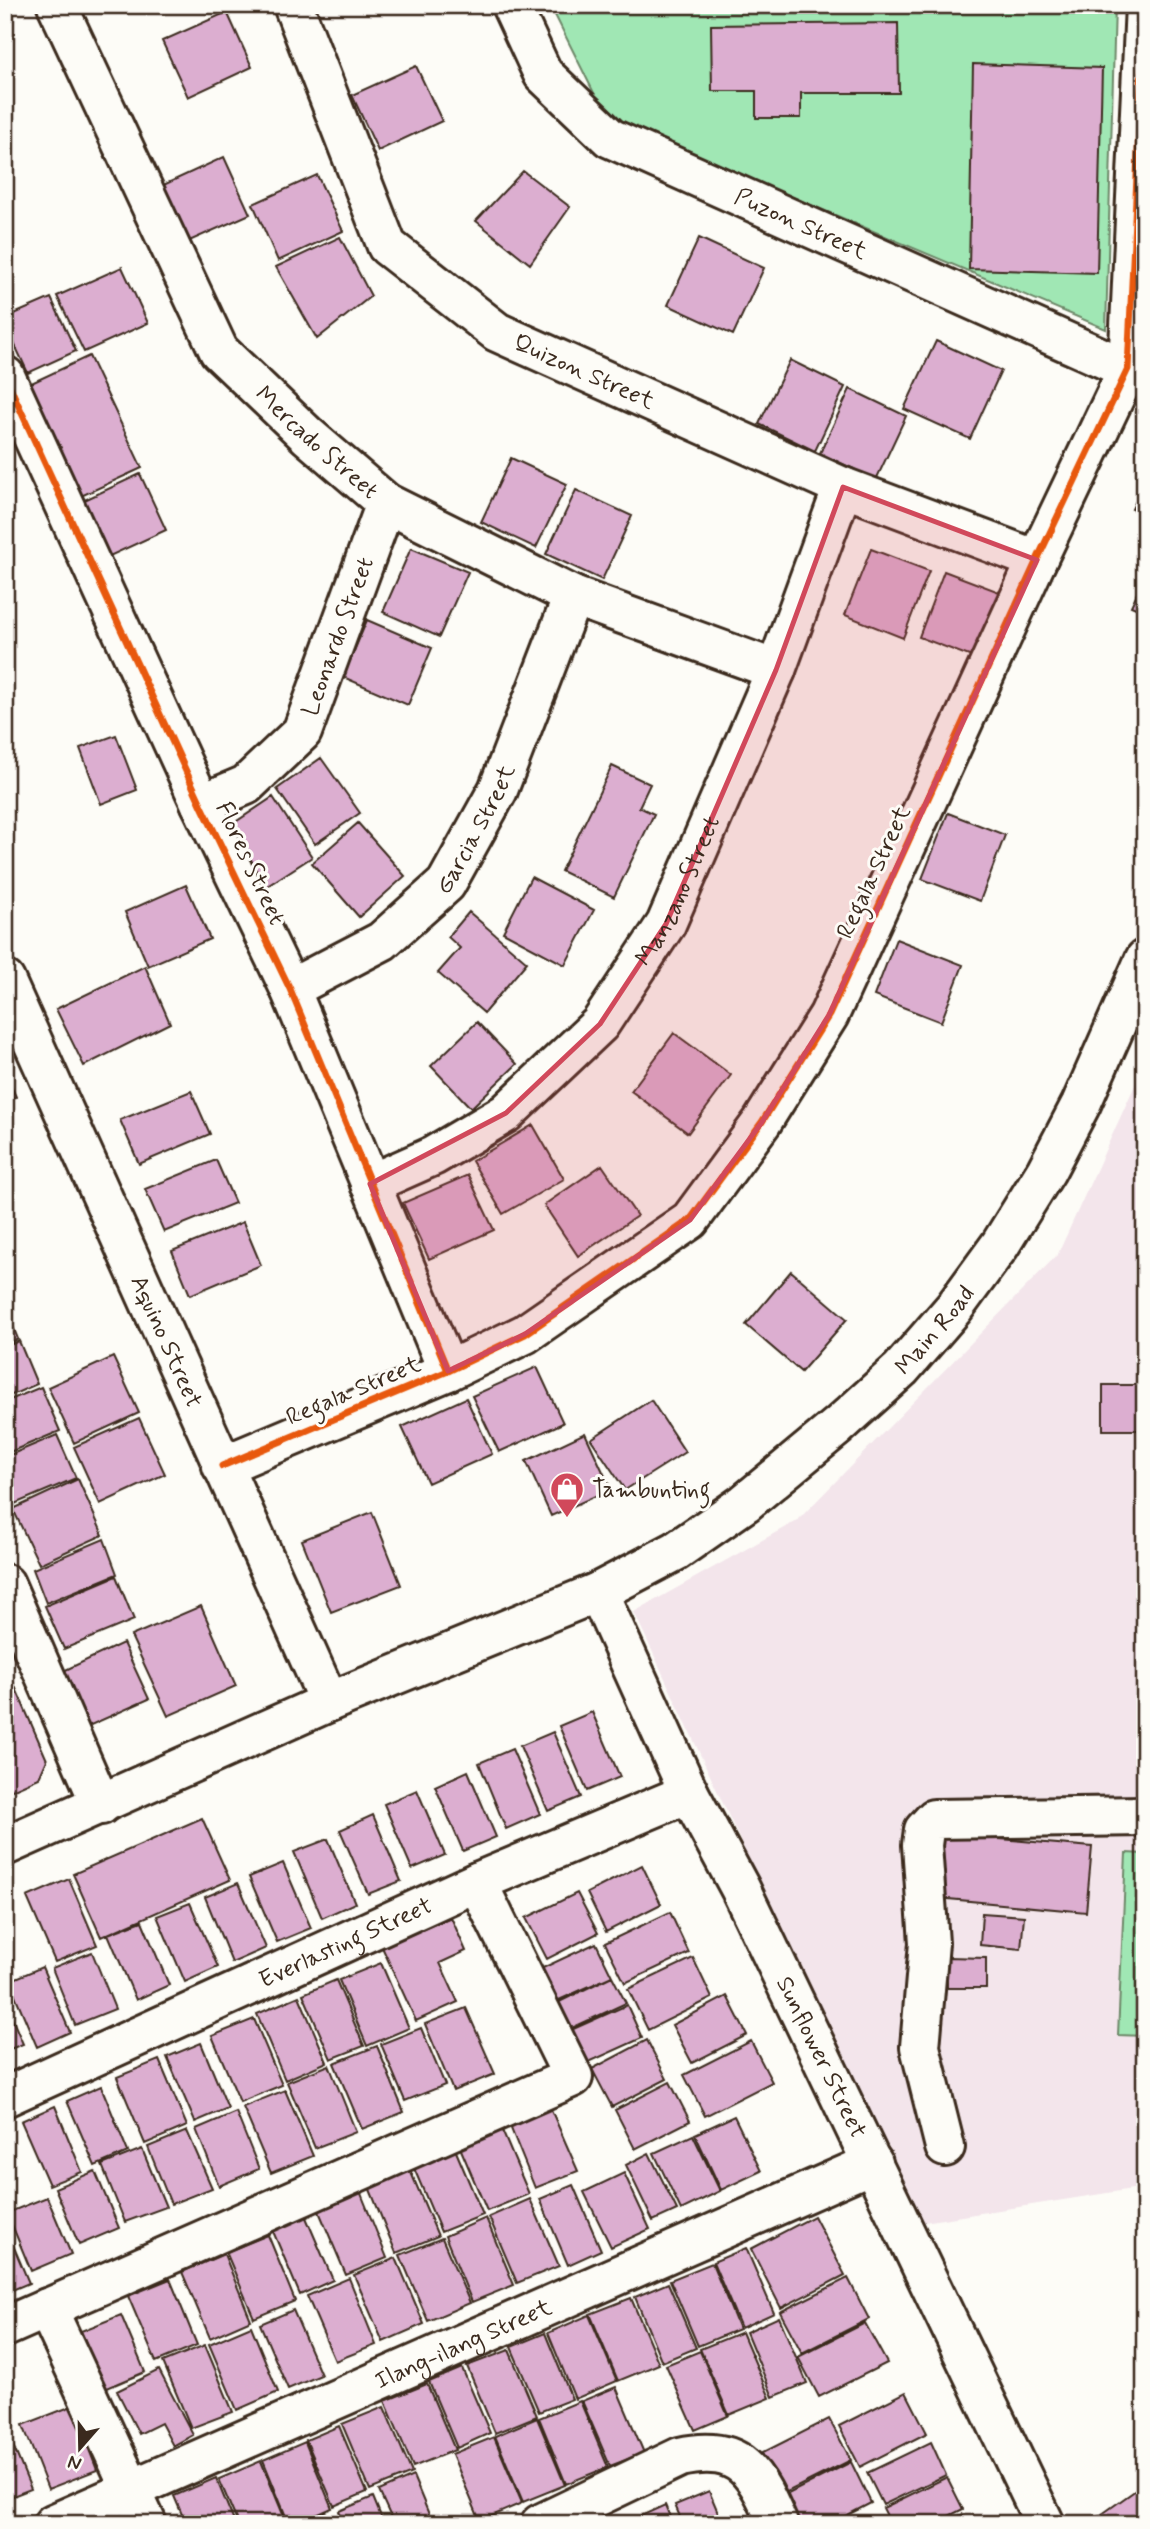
<svg xmlns="http://www.w3.org/2000/svg" width="1150" height="2529" viewBox="0 0 1150 2529" font-family="Mynerve,sans-serif">
  <style>
    .built { fill: #f3e5eb }
    .green { fill: #a0e7b4; stroke: #6e8869; stroke-width: 2 }
    .building { fill: #dcaed0; stroke: #3b2a1e; stroke-width: 2 }
    .lines { fill: none; stroke-linecap: round; stroke-linejoin: round }
    .minor-casing { stroke: #3b2a1e; stroke-width: 44 }
    .major-casing { stroke: #3b2a1e; stroke-width: 44 }
    .minor { stroke: #fdfcf7; stroke-width: 38 }
    .major { stroke: #fdfcf7; stroke-width: 38 }
    .cycleway-casing { stroke: #fdfcf7; stroke-width: 11 }
    .cycleway { stroke: #e8590c; stroke-width: 7 }
    .marked { fill: #d1495b; fill-opacity: 0.2; stroke: #d1495b; stroke-width: 5; stroke-linejoin: round }
    .labels { text-anchor: middle; stroke-width: 6; stroke-linejoin: round; paint-order: stroke }
    .street-label { font-size: 24px; fill: #3b2a1e; stroke: #fdfcf7 }
    .poi-label { font-size: 24px; fill: #3b2a1e; stroke: #fdfcf7; text-anchor: start }
  </style>
  <rect width="100%" height="100%" fill="#fdfcf7"/>
  <filter id="ink" filterUnits="userSpaceOnUse"><feTurbulence type="fractalNoise" baseFrequency=".0143" numOctaves="2"/><feDisplacementMap in="SourceGraphic" scale="14" xChannelSelector="R" yChannelSelector="G"/><feConvolveMatrix kernelMatrix="1 2 1 2 8 2 1 2 1" color-interpolation-filters="sRGB"/></filter>
  <g filter="url(#ink)">
    <path class="built" d="M1145 1063V2187L918 2223 634 1612 798 1520 1058 1254Z"/>
    <path class="green" d="M550 5H1115L1106 329 607 119Z
      M1126 1853 1145 1854V2036L1118 2035Z"/>
    <path class="building" d="M227 12 252 67 188 97 162 41Z
      M898 23 899 93H801V118H756V91H712L711 25Z
      M973 64 1102 68 1097 273 969 269Z
      M416 66 442 121 378 151 352 95Z
      M224 157 250 214 185 243 159 187Z
      M523 171 570 207 530 264 476 221Z
      M317 175 343 231 278 261 253 204Z
      M340 237 371 296 317 339 276 267Z
      M699 238 764 268 733 335 668 305Z
      M122 267 148 323 84 352 57 296Z
      M51 298 76 351 28 373 5 324V318Z
      M936 341 1001 371 970 439 904 409Z
      M89 356 142 468 79 497 25 386Z
      M790 360 845 387 815 451 759 424Z
      M850 389 906 416 876 480 820 453Z
      M511 458 567 484 536 548 481 522Z
      M140 474 166 530 101 560 76 504Z
      M1145 482V514L1132 509Z
      M576 490 632 516 602 580 546 554Z
      M411 548 468 572 439 637 383 612Z
      M871 549 929 571 903 638 845 615Z
      M944 571 1002 593 977 659 919 637Z
      M1145 576V612L1131 606Z
      M367 620 432 648 408 705 343 677Z
      M116 735 137 790 101 804 80 748Z
      M321 758 360 813 315 844 277 789Z
      M612 766 650 784 639 807 654 814 614 897 561 871Z
      M273 797 312 857 261 890 222 831Z
      M948 813 1005 835 980 901 922 879Z
      M358 823 405 876 359 917 312 863Z
      M531 877 594 910 565 965 503 932Z
      M186 885 210 939 148 966 125 912Z
      M469 912 527 962 484 1013 438 973 460 948 448 937Z
      M896 939 963 965 941 1022 874 996Z
      M145 966 170 1023 84 1066 56 1009Z
      M477 1022 517 1064 471 1108 431 1066Z
      M674 1033 731 1075 688 1133 631 1091Z
      M5 1073 16 1097 5 1101Z
      M191 1091 210 1134 139 1164 120 1120Z
      M533 1125 564 1179 503 1214 472 1161Z
      M216 1160 235 1203 164 1232 145 1189Z
      M602 1165 637 1216 578 1256 544 1205Z
      M468 1175 494 1230 429 1259 403 1203Z
      M243 1222 261 1265 190 1295 172 1251Z
      M791 1271 847 1319 801 1372 746 1325Z
      M5 1307 18 1339 5 1345Z
      M19 1341 37 1384 5 1398V1347Z
      M113 1357 139 1413 74 1443 48 1387Z
      M537 1367 563 1423 499 1452 472 1396Z
      M1103 1385H1145V1430H1103Z
      M41 1387 60 1431 5 1454V1402Z
      M466 1398 492 1454 428 1483 402 1427Z
      M651 1400 685 1452 625 1490 591 1439Z
      M139 1418 165 1474 100 1504 74 1447Z
      M585 1433 611 1489 551 1516 526 1461Z
      M57 1435 76 1478 5 1508V1457Z
      M78 1479 103 1535 39 1564 13 1509Z
      M372 1512 401 1585 331 1612 302 1540Z
      M104 1539 117 1574 46 1603 33 1569Z
      M116 1576 134 1620 64 1649 45 1606Z
      M201 1606 236 1686 168 1716 131 1636Z
      M123 1643 149 1699 84 1728 59 1673Z
      M14 1684 47 1760 39 1778 5 1793V1688Z
      M592 1712 620 1777 587 1791 559 1726Z
      M553 1732 581 1797 548 1811 520 1746Z
      M512 1749 540 1814 506 1829 479 1763Z
      M468 1771 496 1837 463 1851 435 1786Z
      M417 1790 445 1855 412 1869 384 1804Z
      M373 1815 401 1881 368 1894 340 1830Z
      M202 1818 230 1880 101 1937 73 1874Z
      M943 1834 1092 1847 1086 1912 938 1898Z
      M328 1839 355 1903 322 1918 294 1852Z
      M283 1863 311 1928 277 1942 249 1877Z
      M642 1865 661 1904 606 1932 587 1893Z
      M69 1879 97 1945 55 1962 27 1897Z
      M238 1883 266 1948 232 1963 205 1897Z
      M577 1893 598 1933 547 1959 526 1918Z
      M190 1903 218 1967 185 1982 157 1916Z
      M670 1912 689 1953 625 1983 605 1943Z
      M982 1913 1024 1916 1021 1949 980 1945Z
      M451 1917 466 1951 440 1963 458 2002 416 2021 382 1947Z
      M142 1921 169 1985 136 2000 108 1934Z
      M596 1943 612 1976 548 2005 532 1973Z
      M92 1952 115 2009 75 2025 52 1968Z
      M947 1957 986 1958V1988H947Z
      M693 1958 712 1998 648 2030 628 1989Z
      M381 1963 409 2028 367 2046 339 1980Z
      M42 1967 70 2032 37 2047 9 1981Z
      M612 1976 626 2003 561 2033 547 2008Z
      M336 1980 364 2046 331 2059 303 1994Z
      M299 1996 327 2062 285 2080 257 2014Z
      M727 1996 747 2035 692 2063 672 2025Z
      M5 2002 23 2044 5 2051Z
      M627 2005 642 2038 578 2067 562 2034Z
      M466 2008 495 2074 453 2091 425 2024Z
      M254 2019 282 2085 240 2102 212 2036Z
      M421 2028 445 2085 405 2101 381 2044Z
      M647 2040 667 2079 612 2107 592 2069Z
      M751 2041 772 2082 705 2116 684 2075Z
      M201 2043 228 2108 195 2122 167 2057Z
      M377 2046 404 2112 362 2129 334 2063Z
      M159 2060 187 2126 145 2144 117 2077Z
      M329 2065 356 2132 315 2148 287 2082Z
      M670 2082 690 2121 635 2149 615 2110Z
      M101 2086 128 2152 95 2166 67 2101Z
      M285 2090 313 2156 271 2173 243 2107Z
      M549 2105 578 2171 535 2188 508 2121Z
      M55 2106 82 2172 49 2185 21 2121Z
      M236 2112 259 2169 219 2186 196 2129Z
      M734 2116 761 2171 721 2190 695 2134Z
      M501 2128 529 2194 487 2211 459 2145Z
      M187 2131 212 2188 171 2204 148 2147Z
      M693 2135 720 2191 681 2210 654 2153Z
      M142 2149 166 2207 125 2222 102 2165Z
      M455 2149 483 2215 441 2232 413 2166Z
      M649 2153 677 2210 653 2221 626 2165Z
      M410 2170 438 2236 396 2253 369 2187Z
      M95 2171 119 2228 79 2245 55 2188Z
      M624 2173 650 2229 611 2247 584 2192Z
      M573 2185 601 2250 568 2265 540 2199Z
      M360 2191 387 2258 346 2275 318 2209Z
      M47 2197 71 2254 31 2271 7 2213Z
      M530 2199 559 2266 517 2283 489 2217Z
      M305 2215 333 2280 300 2295 272 2229Z
      M814 2216 845 2275 781 2308 751 2249Z
      M486 2218 514 2285 472 2302 445 2236Z
      M5 2226 29 2283 5 2293Z
      M268 2235 295 2301 254 2318 226 2252Z
      M442 2238 470 2303 428 2321 400 2255Z
      M746 2248 774 2313 741 2328 713 2262Z
      M224 2254 251 2320 210 2338 182 2272Z
      M396 2258 424 2324 383 2342 354 2275Z
      M712 2263 739 2329 698 2346 670 2280Z
      M349 2278 376 2345 335 2361 307 2296Z
      M848 2278 869 2319 802 2353 780 2312Z
      M170 2279 197 2345 156 2362 128 2296Z
      M668 2283 696 2348 662 2362 635 2297Z
      M631 2298 659 2364 618 2381 590 2314Z
      M293 2310 321 2375 288 2389 260 2324Z
      M121 2315 145 2372 105 2389 81 2331Z
      M589 2315 617 2381 575 2399 548 2333Z
      M779 2317 807 2383 773 2397 746 2332Z
      M865 2323 887 2363 819 2397 798 2357Z
      M251 2326 278 2392 237 2410 209 2344Z
      M742 2332 770 2398 729 2415 700 2349Z
      M545 2333 572 2399 539 2412 511 2347Z
      M205 2345 233 2412 191 2428 163 2362Z
      M509 2350 537 2416 495 2433 467 2366Z
      M700 2351 728 2416 695 2430 666 2365Z
      M462 2368 490 2433 457 2448 429 2382Z
      M159 2370 193 2435 173 2446 161 2423 139 2434 117 2391Z
      M427 2384 455 2450 413 2467 385 2401Z
      M616 2387 644 2453 610 2466 582 2401Z
      M906 2392 927 2433 860 2467 839 2426Z
      M580 2401 608 2467 566 2484 539 2418Z
      M72 2406 97 2470 48 2489 23 2425Z
      M384 2407 412 2473 370 2490 342 2424Z
      M537 2418 565 2485 523 2502 495 2436Z
      M829 2419 851 2460 783 2494 762 2453Z
      M339 2426 367 2492 334 2506 306 2440Z
      M7 2431 31 2489 5 2499V2432Z
      M494 2437 522 2503 480 2521 452 2454Z
      M305 2442 332 2508 296 2524H289L263 2460Z
      M931 2442 946 2475 883 2505 867 2473Z
      M261 2461 287 2524H238L219 2479Z
      M851 2462 871 2503 830 2524H798L784 2496Z
      M413 2476 433 2524H394L379 2491Z
      M947 2477 963 2509 933 2524H891L883 2508Z
      M216 2478 235 2524H186L174 2496Z
      M1136 2490 1145 2508V2524H1097L1095 2519Z
      M709 2491 723 2524H683L675 2505Z
      M373 2497 384 2524H344L339 2511Z
      M665 2505 673 2524H633L632 2520Z
      M963 2514 967 2524H941Z
      M335 2515 339 2524H313Z"/>
    <g class="lines">
      <g class="minor-casing">
        <g id="minor">
          <path id="s1" d="M57 5 219 351 308 436 386 503 573 596 776 670"/>
          <path id="s2" d="M293 5 387 246 497 332 843 487 1037 560"/>
          <path id="s3" d="M511 5 543 74 610 138 1145 377"/>
          <path d="M5 376 201 804 290 989 448 1371"/>
          <path id="s4" d="M201 804 246 785 302 732 386 503"/>
          <path id="s5" d="M5 980 329 1702"/>
          <path id="s6" d="M290 989 382 941 446 884 498 790 573 596"/>
          <path id="s7" d="M370 1184 433 1156 506 1113 600 1024 666 924 776 670 843 487"/>
          <path d="M222 1466 448 1371 525 1334 690 1220 762 1122 829 1015 1037 560 1128 369 1145 5"/>
          <path d="M5 1584 101 1805"/>
          <path d="M5 1846 329 1702 598 1592"/>
          <path id="s8" d="M5 2097 477 1882 689 1793"/>
          <path d="M945 2147 920 2047 929 1943 922 1845 924 1830 934 1819 1145 1816"/>
          <path d="M47 2308 147 2524"/>
          <path d="M5 2327 573 2077 477 1882"/>
          <path id="s9" d="M53 2524 873 2163"/>
          <path d="M540 2524 680 2457C742 2443 756 2474 778 2524"/>
        </g>
      </g>
      <g class="major-casing">
        <g id="major">
          <path id="s10" d="M1045 2524 740 1888 689 1793 598 1592 676 1551 745 1503 838 1426 901 1369 954 1308 1000 1245 1046 1171 1081 1104 1145 959"/>
        </g>
      </g>
      <use href="#minor" class="minor"/>
      <use href="#major" class="major"/>
      <g class="cycleway-casing">
        <path id="cycleway" d="M5 376 201 804 290 989 448 1371
          M222 1466 448 1371 525 1334 690 1220 762 1122 829 1015 1037 560 1128 369 1145 5"/>
      </g>
      <use href="#cycleway" class="cycleway"/>
    </g>
  </g>
  <path class="marked" d="M843 487 1037 560 829 1015 762 1122 690 1220 525 1334 448 1371 370 1184 506 1113 600 1024 666 924 776 670Z"/>
  <defs>
    <g id="shop-pin" transform="scale(1.75)"><path d="M0 17L-7.5 6A9.5 9.5 0 1 1 7.5 6Z" fill="#d1495b" stroke="#fdfcf7"/><path d="M-5-2.5h2.3a2.7 3.5 0 0 1 5.4 0H5L5.5 6h-11ZM-1.5-2.5h3a1.5 2.3 0 0 0-3 0Z" fill="#fff"/></g>
  </defs>
  <g fill-rule="evenodd">
    <use href="#shop-pin" x="567" y="1489"/>
  </g>
  <g class="labels">
    <g class="street-label">
      <text dy="8" stroke="none"><textPath href="#s3" startOffset="378">Puzon Street</textPath></text>
      <text dy="8" stroke="none"><textPath href="#s2" startOffset="494">Quizon Street</textPath></text>
      <text dy="8" stroke="none"><textPath href="#s1" startOffset="516">Mercado Street</textPath></text>
      <text dy="8" stroke="none"><textPath href="#s4" startOffset="228">Leonardo Street</textPath></text>
      <text dy="8" stroke="none"><textPath href="#s6" startOffset="252">Garcia Street</textPath></text>
      <text transform="translate(251 863) rotate(65)" y="8">Flores Street</text>
      <text transform="translate(873 872) rotate(-65)" y="8">Regala Street</text>
      <text dy="8" stroke="none"><textPath href="#s7" startOffset="438">Manzano Street</textPath></text>
      <text dy="8" stroke="none"><textPath href="#s10" startOffset="1463">Main Road</textPath></text>
      <text dy="8" stroke="none"><textPath href="#s5" startOffset="396">Aquino Street</textPath></text>
      <text transform="translate(353 1390) rotate(-23)" y="8">Regala Street</text>
      <text dy="8" stroke="none"><textPath href="#s8" startOffset="374">Everlasting Street</textPath></text>
      <text transform="translate(822 2057) rotate(64)" y="8">Sunflower Street</text>
      <text dy="8" stroke="none"><textPath href="#s9" startOffset="448">Ilang-ilang Street</textPath></text>
    </g>
    <g class="poi-label">
      <text x="592" y="1497">Tambunting</text>
    </g>
  </g>
  <rect width="1150" height="2529" fill="none" stroke="#fdfcf7" stroke-width="28"/>
  <rect x="14" y="14" width="1122" height="2501" fill="none" stroke="#3b2a1e" stroke-width="2.5" filter="url(#ink)"/>
  <g transform="translate(80 2448) rotate(200)" stroke="#fdfcf7" stroke-width="5" paint-order="stroke">
  <path d="M0-5L12 26L0 18L-12 26Z" fill="#3b2a1e"/>
  <text y="-10" font-size="19" font-weight="bold" text-anchor="middle" fill="#3b2a1e">N</text>
  </g>
</svg>
